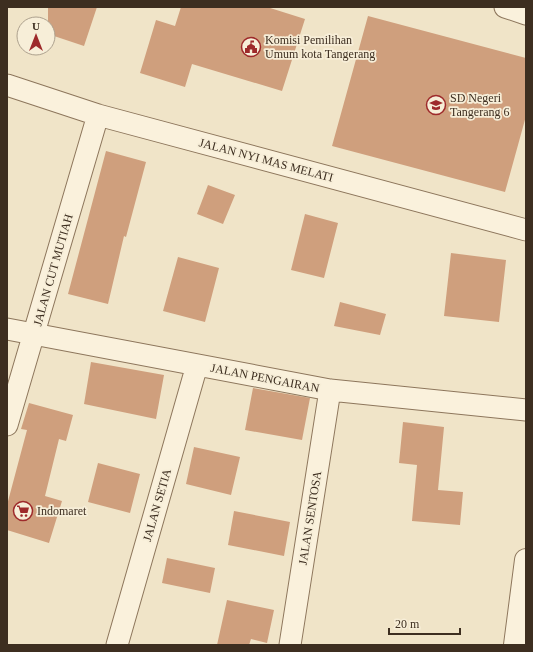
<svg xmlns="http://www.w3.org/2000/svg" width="533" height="652" viewBox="0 0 533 652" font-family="'Times New Roman',serif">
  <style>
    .building { fill: #cf9f7d }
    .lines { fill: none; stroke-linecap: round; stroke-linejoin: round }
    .minor-casing { stroke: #8d765c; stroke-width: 23 }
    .tertiary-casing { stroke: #8d765c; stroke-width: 24 }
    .minor { stroke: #faf1dc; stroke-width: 21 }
    .tertiary { stroke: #faf1dc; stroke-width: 22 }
    .labels { text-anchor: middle; stroke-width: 3.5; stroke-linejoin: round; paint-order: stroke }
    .poi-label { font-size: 12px; fill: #3d2e20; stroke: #f7eed8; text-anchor: start }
    .street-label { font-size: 12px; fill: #3d2e20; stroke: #f7eed8 }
  </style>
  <rect width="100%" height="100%" fill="#f0e4c8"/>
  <path class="building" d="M48 7H97L84 46 48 34Z
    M181 7H267L305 19 282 91 192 64 185 87 140 73 156 20 175 26Z
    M368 16 526 58V116L505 192 332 146Z
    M106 151 146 162 126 237 124 236 108 304 68 294Z
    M208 185 235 195 223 224 197 214Z
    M305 214 338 223 324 278 291 270Z
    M451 253 506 260 499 322 444 316Z
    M178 257 219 268 205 322 163 311Z
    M340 302 386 314 380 335 334 326Z
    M91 362 164 375 156 419 84 404Z
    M253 388 310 398 302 440 245 430Z
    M29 403 73 415 66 441 59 439 45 496 62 501 49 543 7 530V505L27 430 21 429Z
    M403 422 444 427 438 490 463 492 460 525 412 521 417 465 399 463Z
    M194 447 240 457 231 495 186 484Z
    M98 463 140 474 130 513 88 502Z
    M234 511 290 522 284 556 228 545Z
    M167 558 215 568 210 593 162 583Z
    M227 600 274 610 267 643 251 639 249 645H217Z"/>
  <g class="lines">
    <g class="minor-casing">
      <path id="minor" d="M505 7 526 14
        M7 85 98 115 526 230
        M7 329 330 390 526 410
        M7 425 98 115
        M117 645 197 365
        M290 645 330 390"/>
    </g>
    <g class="tertiary-casing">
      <path id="tertiary" d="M515 645 526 560"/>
    </g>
    <use href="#minor" class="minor"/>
    <use href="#tertiary" class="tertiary"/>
  </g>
  <defs>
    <g id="civic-ring" transform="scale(1)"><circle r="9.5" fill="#f7eed8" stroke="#9e2a2b" stroke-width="1.5"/><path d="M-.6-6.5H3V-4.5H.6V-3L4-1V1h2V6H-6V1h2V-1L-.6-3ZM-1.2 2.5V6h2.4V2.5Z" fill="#9e2a2b"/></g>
    <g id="school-ring" transform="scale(1)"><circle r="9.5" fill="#f7eed8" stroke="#9e2a2b" stroke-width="1.5"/><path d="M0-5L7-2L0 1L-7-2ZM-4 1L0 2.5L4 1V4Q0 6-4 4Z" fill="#9e2a2b"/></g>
    <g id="supermarket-ring" transform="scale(1)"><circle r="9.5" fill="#f7eed8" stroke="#9e2a2b" stroke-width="1.5"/><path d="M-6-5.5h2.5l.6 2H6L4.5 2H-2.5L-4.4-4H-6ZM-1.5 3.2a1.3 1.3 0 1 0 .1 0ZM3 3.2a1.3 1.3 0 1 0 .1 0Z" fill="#9e2a2b"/></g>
  </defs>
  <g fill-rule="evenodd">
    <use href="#civic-ring" x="251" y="47"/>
    <use href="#school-ring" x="436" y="105"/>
    <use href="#supermarket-ring" x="23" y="511"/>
  </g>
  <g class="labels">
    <g class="poi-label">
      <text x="265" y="44">Komisi Pemilihan<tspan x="265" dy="14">Umum kota Tangerang</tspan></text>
      <text x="450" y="102">SD Negeri<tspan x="450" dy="14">Tangerang 6</tspan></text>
      <text x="37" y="515">Indomaret</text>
    </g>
    <g class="street-label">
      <text transform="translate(266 160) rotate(15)" y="4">JALAN NYI MAS MELATI</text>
      <text transform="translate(53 270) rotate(-74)" y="4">JALAN CUT MUTIAH</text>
      <text transform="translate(265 378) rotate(11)" y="4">JALAN PENGAIRAN</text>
      <text transform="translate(157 505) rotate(-74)" y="4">JALAN SETIA</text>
      <text transform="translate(310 518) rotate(-81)" y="4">JALAN SENTOSA</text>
    </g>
  </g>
  <rect width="533" height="652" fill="none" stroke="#3d2e20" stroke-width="16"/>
  <g transform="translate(36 36)"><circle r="19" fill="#f7eed8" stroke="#ada18e"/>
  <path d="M0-3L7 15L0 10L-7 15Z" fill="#9e2a2b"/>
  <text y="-6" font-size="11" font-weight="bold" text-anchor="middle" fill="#3d2e20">U</text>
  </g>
  <path d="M389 628v6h71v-6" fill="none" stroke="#3d2e20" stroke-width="2"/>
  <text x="395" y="628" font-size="12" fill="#3d2e20" stroke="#f7eed8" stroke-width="3" paint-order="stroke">20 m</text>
</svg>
